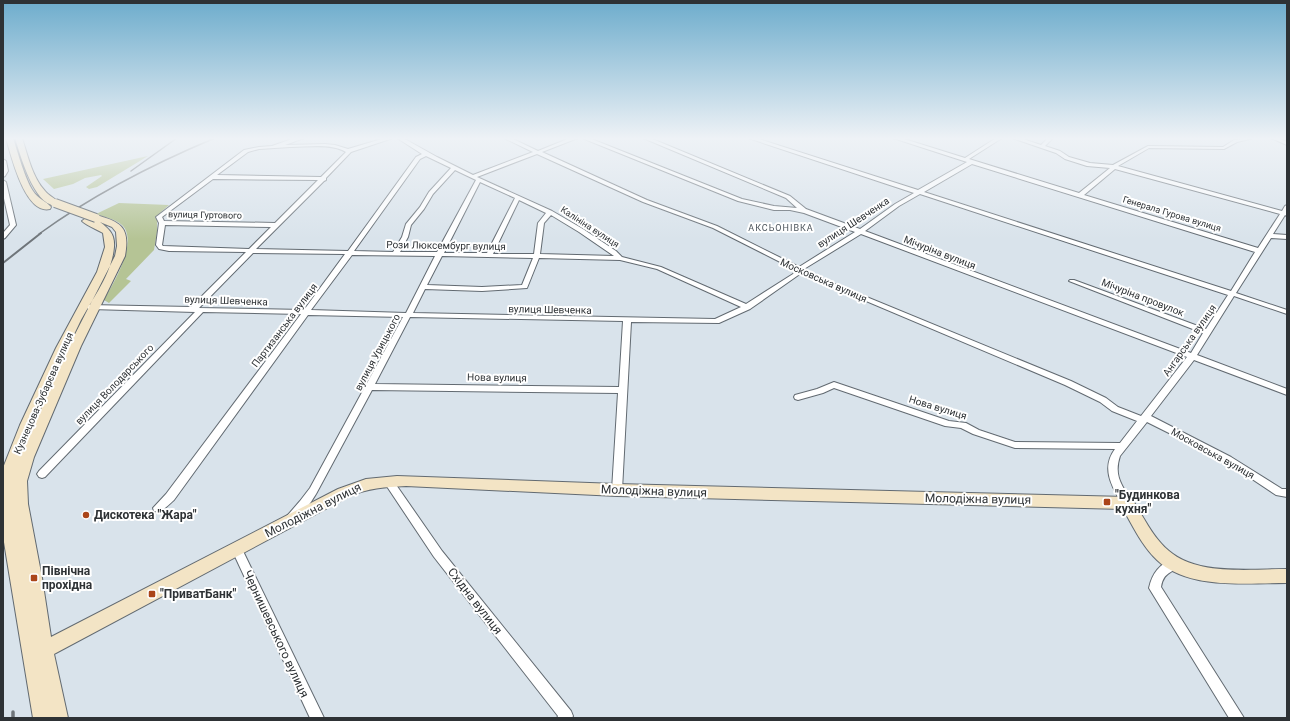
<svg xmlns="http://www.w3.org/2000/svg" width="1290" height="721" font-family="Roboto,sans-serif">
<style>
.green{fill:#b5c495}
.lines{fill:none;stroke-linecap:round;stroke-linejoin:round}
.street-casing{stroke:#626a71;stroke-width:2}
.secondary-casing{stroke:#626a71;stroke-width:2}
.street{fill:#fff;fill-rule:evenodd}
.secondary{fill:#f3e4c5;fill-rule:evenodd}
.rail-far2{stroke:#6f757a;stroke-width:1.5}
.rail-far1{stroke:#6f757a;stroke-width:2}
.rail{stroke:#6f757a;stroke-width:3.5}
.secondary-bridge-casing{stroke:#626a71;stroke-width:10;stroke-linecap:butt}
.secondary-bridge{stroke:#f3e4c5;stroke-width:8}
.poi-dot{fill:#ab4519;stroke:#fff;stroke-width:1.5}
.labels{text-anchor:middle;stroke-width:4;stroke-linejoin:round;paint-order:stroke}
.far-street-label{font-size:9px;fill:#2e3235;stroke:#fff}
.far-neighbourhood-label{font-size:9px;letter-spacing:1px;fill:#4b535a;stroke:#fff}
.street-label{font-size:10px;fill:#2e3235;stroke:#fff}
.near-street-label{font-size:12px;fill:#2e3235;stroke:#fff}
.near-poi-label{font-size:12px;font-weight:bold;fill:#2e3235;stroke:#fff;text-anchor:start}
</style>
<rect width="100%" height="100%" fill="#d9e3eb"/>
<path class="green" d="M148,156L97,187L89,189L86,187L102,176L101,175L85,178L73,184L54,189L43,179Z
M119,203L169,205L161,212L157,218V232L154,250L126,279L131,281L109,303L104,300C113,284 139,241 122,225C116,219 104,217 96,214Z"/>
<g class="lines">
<defs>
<path id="street" d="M295,138H304L285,145L325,144L335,145L348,149L385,138H393L351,152L326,178V180L324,181L256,249L348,251L416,157L422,154L397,138H403L437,157L473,175L533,152L504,138H511L538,151L570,138H578L542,152L647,200L717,226L799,267L855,232L804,213L790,210H774L738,201L582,138H589L742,199L774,206L797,208L786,198L643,138H650L790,196L806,209L860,229L895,204L914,193L748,138H756L918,190L967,162L893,138H901L965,158L996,138H1002L969,159L1079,193L1110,168L1087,166L1065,159L1056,153L1012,138H1020L1041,145L1048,138H1053L1045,146L1060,151L1069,157L1090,163L1113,165L1148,146L1223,147L1234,140L1254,138L1237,142L1224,149L1149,148L1118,166L1282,211L1285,206L1287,205V216L1285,215L1273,234L1287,235V239L1271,238L1236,293L1287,310V314L1234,296L1197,355L1287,389V395L1194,360L1151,416L1231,457L1282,489H1287V497L1276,495L1225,461L1147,422L1120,456C1113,477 1123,486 1132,503L1131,506L1127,507L1123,506C1113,488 1100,469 1115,449L1015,448L973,434L961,428L945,426L834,388L823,393L798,400L795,399L794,397L795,395L817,389L834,382L949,421L966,423L979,430L1015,442L1120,443L1137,421L1112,411L1100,402L1065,385L814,279L801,273L797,276L750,309L719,323L631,322L622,490L620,493L617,494L614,493L612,490L618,393L372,390L316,494C311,502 299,522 288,519L287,516L300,501L310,488L403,317L308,315L174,500C168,505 162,513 154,511L153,508L166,494L301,314L203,312L45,477L42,478L39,477L37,474L39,471L195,312L91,309H88L87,307L88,305L191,307L246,252L169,251L159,249L156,245L159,223L156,217L244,150L259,147L272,146ZM290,147C307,147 331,143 346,152L321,177L217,175L248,152L259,149ZM537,154L643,202L713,228L796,270L793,274L746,304L661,267L622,257L616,251L583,229L552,211L477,177ZM426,156L451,168L429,192L420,207L406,224L402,237L393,252L354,251L420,159ZM972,164L1255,252L1231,291L924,192ZM1115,169L1280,214L1258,248L1084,195ZM455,170L476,180L437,252H400L408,237L411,225L424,209L433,194ZM213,179L318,180L275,223L164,221L162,217ZM480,182L515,198L487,253H444ZM920,194L1228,295L1206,329L1074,280H1070L1069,281L1203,333L1191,353L865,231L899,206ZM519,200L546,213L538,223L534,254H493ZM551,215L579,232L614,256L540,254L544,223ZM165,225L271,227L249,249L163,246L162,245ZM861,234L1187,357L1141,416L1118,407L1106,398L1071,381L818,277L804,269ZM253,253L345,254L304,310L199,308ZM352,255L435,256L406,313L311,310ZM442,256L533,258L522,285L482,287L427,285ZM539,258L620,260L657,269L741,307L715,319L413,313L425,289L482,291L527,288ZM410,317L623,321L619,387L375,384Z
M1271,138H1278L1287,142V145Z
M3,159L6,161L8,171L5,176L3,177Z
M3,180L6,182L16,225L5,238L3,239V233L10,225L3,194Z
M389,478L392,479L442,551L571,711L573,716L572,718H557L558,716L434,557L384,482L386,479Z
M237,546L241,547L324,718H310L232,550L233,547Z
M1173,559L1177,561L1178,564C1173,575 1164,570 1161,587L1244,718H1229L1149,588C1152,574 1159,564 1173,559Z"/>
<path id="secondary" d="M6,138H13C18,153 25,179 33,191C38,199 46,201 51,207L50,209C25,215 11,155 6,138Z
M15,138H22C28,156 32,177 45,191C49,196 55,198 59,203L58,205C35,210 20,154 15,138Z
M96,215C122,222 130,228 125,256L81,346L34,457L27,481L28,504L42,578L51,637L338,489L366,479L397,476L617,484L1127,497L1132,499C1143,516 1153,538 1169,551C1198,576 1251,569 1287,569V583C1247,583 1188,590 1157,560C1142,546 1133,526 1123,509L617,496L406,486C386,487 367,488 348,497L54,654L68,718H33L3,536V468L20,425L56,348L97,272L105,247L103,233C96,229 86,225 82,221L86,218L97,221L92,218ZM100,222L112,227L116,232L117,246L115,256L69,346L27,441C43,402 60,362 79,324C91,300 112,275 114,247C115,234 109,229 100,222Z"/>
</defs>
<use href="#street" class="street-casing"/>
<use href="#secondary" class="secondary-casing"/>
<use href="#street" class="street"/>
<use href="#secondary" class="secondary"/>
<path class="rail-far2" d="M131,171L177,138
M39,234C94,194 153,164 215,138"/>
<path class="rail-far1" d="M3,263L41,233"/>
<path class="rail" d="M13,712V718"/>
<defs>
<path id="secondary-bridge" d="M55,203L96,218"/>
</defs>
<use href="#secondary-bridge" class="secondary-bridge-casing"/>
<use href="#secondary-bridge" class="secondary-bridge"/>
</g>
<linearGradient id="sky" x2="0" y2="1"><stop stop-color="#6daccc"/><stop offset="0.58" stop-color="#eef2f6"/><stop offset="1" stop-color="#eef2f6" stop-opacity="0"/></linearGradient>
<rect width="1290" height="239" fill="url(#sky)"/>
<g class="poi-dot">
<rect x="1103" y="498" width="8" height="8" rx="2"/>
<circle cx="86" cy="515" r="4"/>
<rect x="30" y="574" width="8" height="8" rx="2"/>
<rect x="148" y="590" width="8" height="8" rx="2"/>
</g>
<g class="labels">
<g class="far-street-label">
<text transform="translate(1172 214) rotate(17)" y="3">Генерала Гурова вулиця</text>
<text transform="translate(205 215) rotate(1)" y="3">вулиця Гуртового</text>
<text transform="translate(590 227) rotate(33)" y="3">Калініна вулиця</text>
</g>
<g class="far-neighbourhood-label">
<text x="781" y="231">АКСЬОНІВКА</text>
</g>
<g class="street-label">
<text transform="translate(853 222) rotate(-33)" y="4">вулиця Шевченка</text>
<text transform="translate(446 245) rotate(1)" y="4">Рози Люксембург вулиця</text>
<text transform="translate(940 252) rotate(21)" y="4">Мічуріна вулиця</text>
<text transform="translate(824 280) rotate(24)" y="4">Московська вулиця</text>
<text transform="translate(1143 297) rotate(21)" y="4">Мічуріна провулок</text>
<text transform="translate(226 300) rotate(2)" y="4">вулиця Шевченка</text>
<text transform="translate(550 309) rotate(1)" y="4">вулиця Шевченка</text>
<text transform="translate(284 325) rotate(-53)" y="4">Партизанська вулиця</text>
<text transform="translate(1189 340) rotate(-55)" y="4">Ангарська вулиця</text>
<text transform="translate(377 352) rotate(-62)" y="4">вулиця Урицького</text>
<text transform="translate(497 377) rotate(1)" y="4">Нова вулиця</text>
<text transform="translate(114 384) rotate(-46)" y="4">вулиця Володарського</text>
<text transform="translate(43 393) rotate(-66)" y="4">Кузнецова-Зубарєва вулиця</text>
<text transform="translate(938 407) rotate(17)" y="4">Нова вулиця</text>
<text transform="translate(1213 453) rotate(29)" y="4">Московська вулиця</text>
</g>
<g class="near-street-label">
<text transform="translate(654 491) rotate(2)" y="4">Молодіжна вулиця</text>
<text transform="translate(978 499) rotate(1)" y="4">Молодіжна вулиця</text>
<text transform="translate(313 510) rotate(-27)" y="4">Молодіжна вулиця</text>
<text transform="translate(475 601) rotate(52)" y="4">Східна вулиця</text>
<text transform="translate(276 634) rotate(65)" y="4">Чернишевського вулиця</text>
</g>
<g class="near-poi-label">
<text x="1115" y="499">"Будинкова<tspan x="1115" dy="14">кухня"</tspan></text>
<text x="94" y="519">Дискотека "Жара"</text>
<text x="42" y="575">Північна<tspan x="42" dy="14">прохідна</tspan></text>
<text x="160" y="598">"ПриватБанк"</text>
</g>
</g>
<rect width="1290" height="721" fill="none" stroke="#2e3235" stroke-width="8"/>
</svg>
